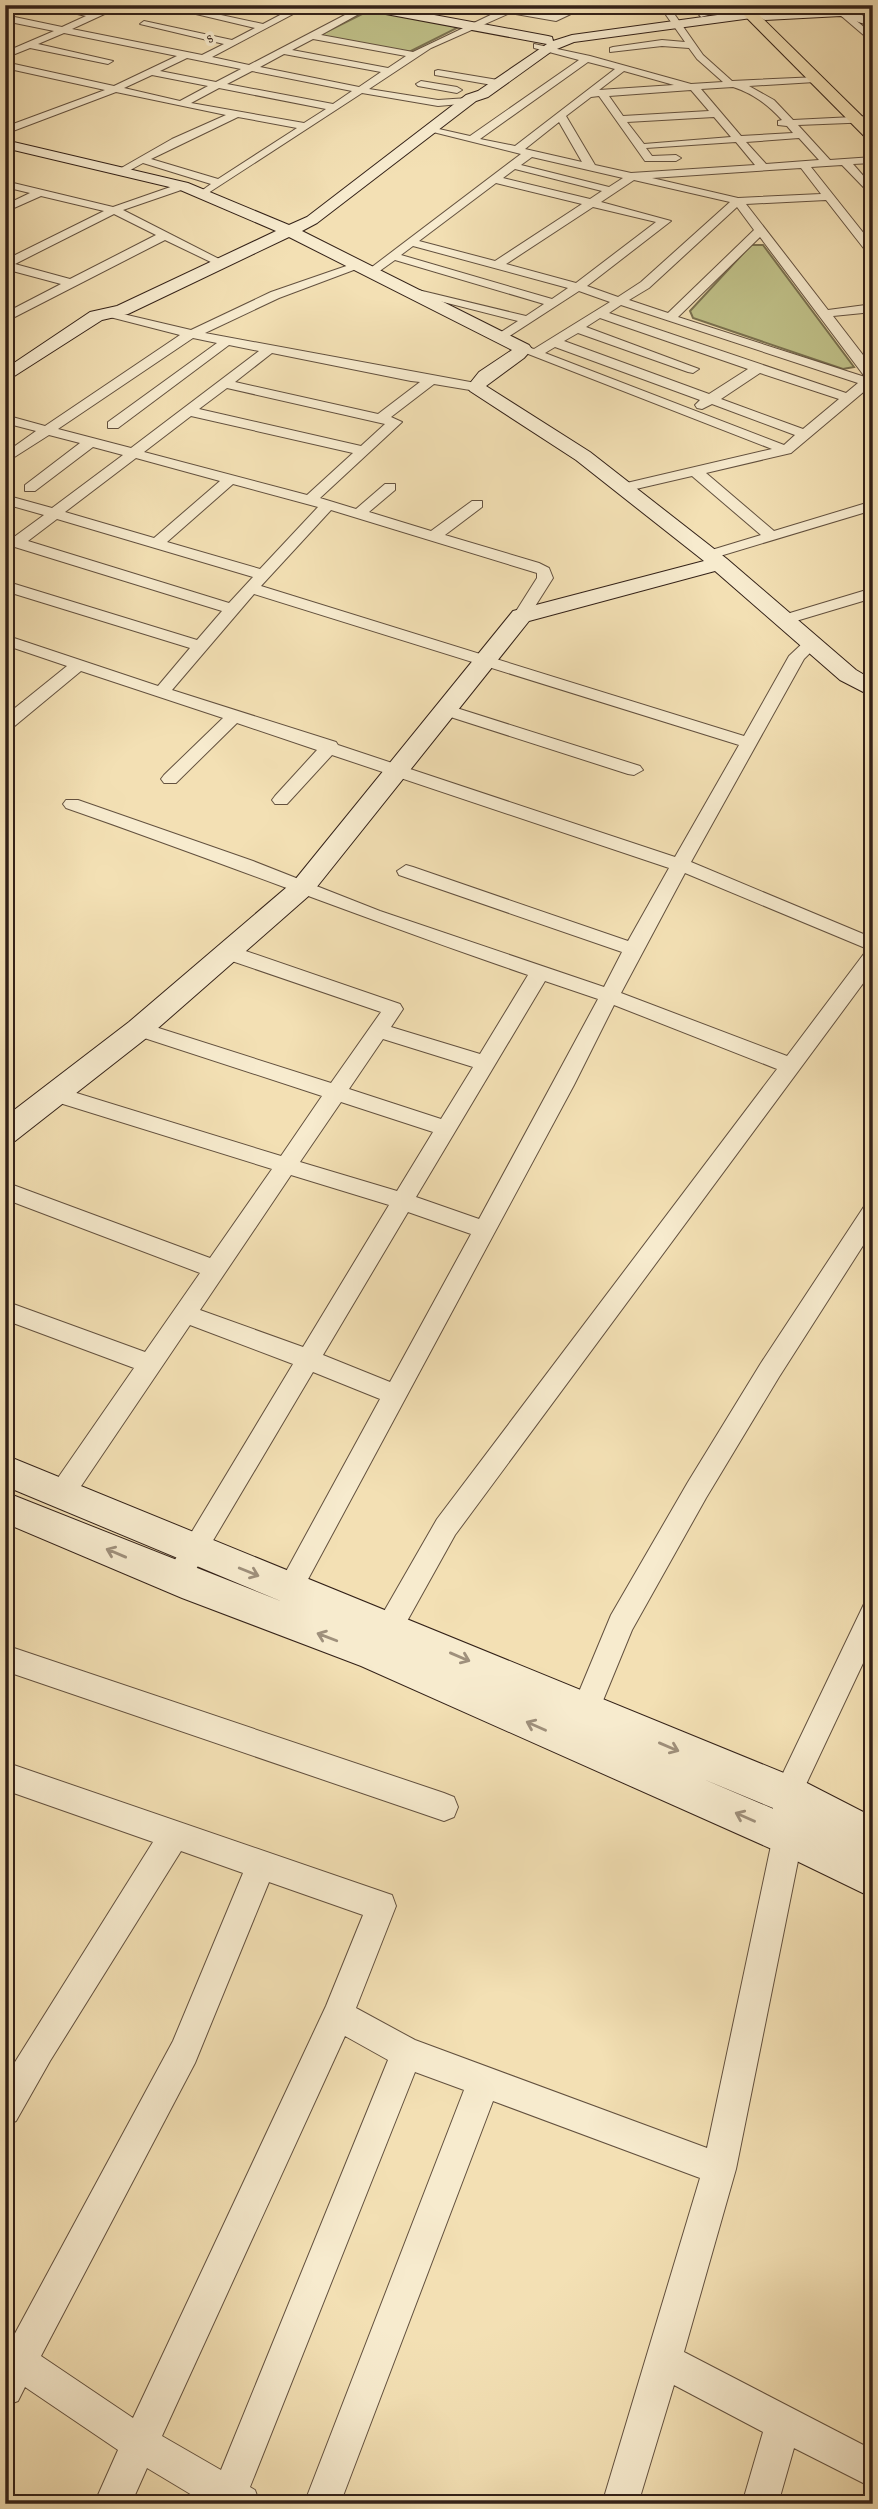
<svg xmlns="http://www.w3.org/2000/svg" width="878" height="2509" font-family="'IM FELL English',serif">
<style>
.green{fill:#c0c189;stroke:#7a7150;stroke-width:2}
.lines{fill:none;stroke-linecap:round;stroke-linejoin:round}
.street-casing{stroke:#63513f;stroke-width:2}
.secondary-casing{stroke:#332118;stroke-width:2}
.primary-casing{stroke:#332118;stroke-width:2}
.street{fill:#f7ebce;fill-rule:evenodd}
.secondary{fill:#f7ebce;fill-rule:evenodd}
.primary{fill:#f3e0b4;fill-rule:evenodd}
.oneway{stroke:#9f907c}
.labels{text-anchor:middle;stroke-width:7;stroke-linejoin:round;paint-order:stroke}
.far-street-label{font-size:16px;fill:#332118;stroke:#f7ebce}
</style>
<rect width="100%" height="100%" fill="#f3e0b4"/>
<filter id="stains"><feTurbulence type="fractalNoise" baseFrequency=".00286" numOctaves="4"/><feColorMatrix values="0 0 0 0 .2 0 0 0 0 .09 0 0 0 0 .02 0 0 0 .5 -.17"/></filter>
<radialGradient id="worn" r=".72"><stop offset=".6" stop-color="#630" stop-opacity="0"/><stop offset="1" stop-color="#630" stop-opacity=".3"/></radialGradient>
<path class="green" d="M370,10L459,27L409,52L318,36Z
M751,245H763L854,367L843,369L693,318L690,311Z"/>
<g class="lines">
<defs>
<path id="street" d="M39,5C57,5 73,10 91,12C101,13 112,5 124,5L72,29L202,55L224,44L140,24L144,21L232,40L255,28L175,9L179,6L263,24L282,14L246,5L290,10L299,5H310L212,57L249,65L364,5H375L321,35L413,52L501,10V7L524,5L519,9L555,15L578,5H590L556,21L510,13L431,48L369,89L438,100L468,98L473,101L471,103L438,106L362,93L202,197L197,194L211,184L143,163L125,173L116,171L172,139L226,115L116,92L5,134V127L105,90L5,68V62L114,86L177,56L64,33L38,44L113,61L108,64L30,48L5,58V52L54,31L5,21V15L62,27L86,16ZM313,39L406,56L388,68L292,50ZM284,54L381,72L359,87L260,67ZM187,58L241,69L216,82L160,71ZM252,71L352,91L333,104L227,84ZM152,75L208,86L180,101L124,88ZM219,88L326,109L304,123L191,103ZM238,117L297,128L218,179L151,159Z
M659,5H668L703,55L732,81L818,77V81L815,82L749,86L774,100L793,120L873,116V122L798,125L830,160L873,157V163L853,164L873,187V197L842,165L811,167L873,245V256L869,255L826,200L746,204L828,310L873,304V312L833,316L873,368V384L791,453L706,473L774,531L873,501V510L710,559L705,558L703,555L705,552L761,535L692,476L623,492L616,488L618,485L772,449L518,350L524,346L534,349L610,302L579,291L502,341L496,337L498,334L518,321L408,293L414,289L526,316L544,304L395,260L374,275L364,273L521,154L425,130L430,127L470,136L579,60L534,48V44L590,56L691,84L723,82L697,59L689,48L662,46L610,52V48L613,47L662,40L685,42ZM588,62L615,69L515,146L480,139ZM624,71L674,85L599,90ZM733,87C754,94 767,104 782,120L778,121V125L787,126L793,133L741,136L701,89ZM691,90L709,111L623,116L609,96ZM599,96L645,161H676L681,158L676,155L652,156L646,148L736,142L755,165L631,173L595,165L566,116L591,97ZM714,117L731,137L644,144L627,122ZM559,122L582,162L525,149ZM799,138L819,160L766,164L746,142ZM532,157L623,178L609,187L521,165ZM801,168L821,194L738,198L652,178ZM515,169L602,191L590,199L503,178ZM634,180L730,202L641,282L618,297L587,286L671,221L601,202ZM496,183L582,204L495,261L419,241ZM593,207L656,222L576,283L506,264ZM737,207L754,230L668,313L629,300L649,288ZM760,237L865,377L678,317ZM413,246L568,288L552,299L401,255ZM621,305L858,383L846,393L609,313ZM600,318L748,369L709,394L564,341L578,333L688,372L693,373L699,369L586,327ZM555,347L700,400L695,405L697,408L702,409L712,404L795,435L784,445L545,353ZM760,373L839,399L803,429L721,399Z
M691,5H700L708,15L701,17Z
M817,5C843,5 854,19 873,35V43L839,14Z
M438,70L498,80L503,83L498,86L435,75V71Z
M421,81L457,87L462,90L457,93L418,86L416,84Z
M5,181L113,207L179,184H187V188L123,210L227,263L217,265L165,240L5,322V313L61,284L5,269V260L104,211L41,196L5,212V205L30,193L5,187ZM114,214L156,235L70,279L15,264Z
M355,263L361,266L359,268L279,298L205,333L481,384V390L476,391L434,384L391,417L402,422L320,498L356,509L385,484H395V490L369,512L431,531L472,501H482V507L445,535L539,563L549,568L553,578L527,619H515L513,616L537,578V573L331,510L261,586L744,736L789,656L806,640H818L820,643L804,659L691,862L873,938V970L455,1535L391,1650L381,1654L371,1650L367,1641L437,1519L777,1069L614,1005L574,1085L299,1596L290,1600L281,1596L277,1588L380,1399L313,1372L186,1586L177,1590L168,1586L164,1578L293,1364L190,1325L71,1501L62,1504L53,1501L49,1493L53,1485L134,1368L5,1320V1301L145,1352L200,1273L5,1199V1182L210,1258L272,1169L50,1100L47,1095L50,1090L57,1087L281,1156L322,1096L132,1034L129,1029L132,1024H146L331,1083L381,1012L220,957L217,952L220,947H234L400,1004L403,1009L391,1027L480,1054L528,975C373,922 221,862 66,808L63,804L66,800H78L253,861L380,911L604,987L622,952L399,875L397,871L406,865L413,867L628,941L669,868L332,755L287,804H275L272,800L275,796L317,750L237,723L176,783H164L161,779L164,775L223,718L81,671L11,729L5,730V716L67,666L5,645V635L158,686L190,648L5,591V581L197,640L222,611L5,544V536L14,537L44,515L5,504V495L52,508L123,455L93,447L35,491H25V485L80,443L49,435L5,463V453L36,431L5,423V415L45,426L180,335L106,316V310L191,330L271,292ZM193,338L217,343L108,422V428H118L229,345L259,351L131,448L58,429ZM272,353L411,381L420,382L378,414L235,382ZM227,388L385,424L361,446L199,409ZM191,416L353,453L307,495L144,452ZM136,458L220,481L154,538L65,512ZM233,484L318,507L260,569L167,542ZM57,519L253,577L229,603L28,541ZM254,594L739,745L675,857L338,745L336,742L172,690ZM685,873L870,950L866,951L787,1056L621,993ZM545,981L598,999L479,1219L416,1197ZM383,1039L473,1067L441,1119L349,1089ZM341,1102L433,1132L397,1191L300,1162ZM291,1175L389,1205L303,1347L200,1310ZM408,1212L471,1234L390,1382L323,1355Z
M873,588V598L786,624L778,619L780,616Z
M444,704L640,766L643,770L634,775L628,774L438,713L436,709L438,705Z
M873,1203V1230L779,1377L706,1498L632,1630L595,1720L585,1724L575,1720L571,1711L611,1615L688,1482L761,1363L865,1205Z
M873,1601V1642L801,1795L803,1836L736,2169L684,2352L873,2450V2488L794,2448L778,2504H742L763,2432L674,2385L638,2504H602L700,2178L493,2101L340,2504H304L464,2090L415,2072L250,2487L255,2490L260,2504H207L147,2468L131,2504H94L118,2450L25,2387L18,2401L5,2406V2336L12,2339L173,2041L243,1873L181,1851L50,2061L16,2121L5,2126V2078L153,1842L5,1790V1762L392,1895L396,1906L356,2008L415,2040L707,2148L773,1836V1794L864,1604ZM269,1882L363,1915L326,2006L133,2418L41,2356L195,2063ZM345,2036L388,2060L221,2470L162,2436Z
M5,1645L444,1793L454,1797L458,1807L454,1817L444,1821L5,1671Z"/>
<path id="secondary" d="M353,5H380L548,36L552,37L553,41L572,35L761,9L767,12L842,8L873,19V27L841,16L765,20L759,17L574,42L552,51L488,97L476,101L317,223L302,231L529,345L532,349L524,358L486,386L590,452L727,559L856,670L873,680V697L840,680L715,571L529,621L312,893L149,1036L15,1141L5,1144V1117L129,1022L294,881L513,611L704,561L576,460L470,391L467,387L479,372L512,350L289,237L128,314L102,320L5,382V369L90,312L117,306L276,231L178,189L5,148V140L188,183L289,225L307,217L466,95L478,91L547,44L359,9Z
M5,1455L801,1780L873,1817V1898L774,1850L361,1666L182,1598L5,1523V1492L283,1602L5,1486ZM703,1779L773,1808L783,1813Z"/>
<path id="primary" d="M734,5H749L873,127V141L867,139Z"/>
</defs>
<use href="#street" class="street-casing"/>
<use href="#secondary" class="secondary-casing"/>
<use href="#primary" class="primary-casing"/>
<use href="#street" class="street"/>
<use href="#secondary" class="secondary"/>
<use href="#primary" class="primary"/>
</g>
<defs><path id="oneway-shaft" d="M-6 0H5M1.5-3L5.5 0L1.5 3" fill="none" stroke-width="1.6" stroke-linecap="round" stroke-linejoin="round" transform="scale(1.75)"/></defs>
<g class="oneway">
<use href="#oneway-shaft" transform="translate(116 1553) rotate(-157)"/>
<use href="#oneway-shaft" transform="translate(249 1572) rotate(22)"/>
<use href="#oneway-shaft" transform="translate(327 1637) rotate(-159)"/>
<use href="#oneway-shaft" transform="translate(460 1657) rotate(23)"/>
<use href="#oneway-shaft" transform="translate(536 1726) rotate(-156)"/>
<use href="#oneway-shaft" transform="translate(669 1747) rotate(23)"/>
<use href="#oneway-shaft" transform="translate(745 1817) rotate(-156)"/>
</g>
<g class="labels">
<g class="far-street-label">
<text transform="translate(209 37) rotate(-27)" y="6">s</text>
</g>
</g>
<rect width="878" height="2509" fill="none" stroke="#f3e0b4" stroke-width="28"/>
<rect x="7" y="7" width="864" height="2495" fill="none" stroke="#332118" stroke-width="3.5"/>
<rect x="14" y="14" width="850" height="2481" fill="none" stroke="#332118" stroke-width="2"/>
<rect width="100%" height="100%" filter="url(#stains)"/>
<rect width="100%" height="100%" fill="url(#worn)"/>
</svg>
